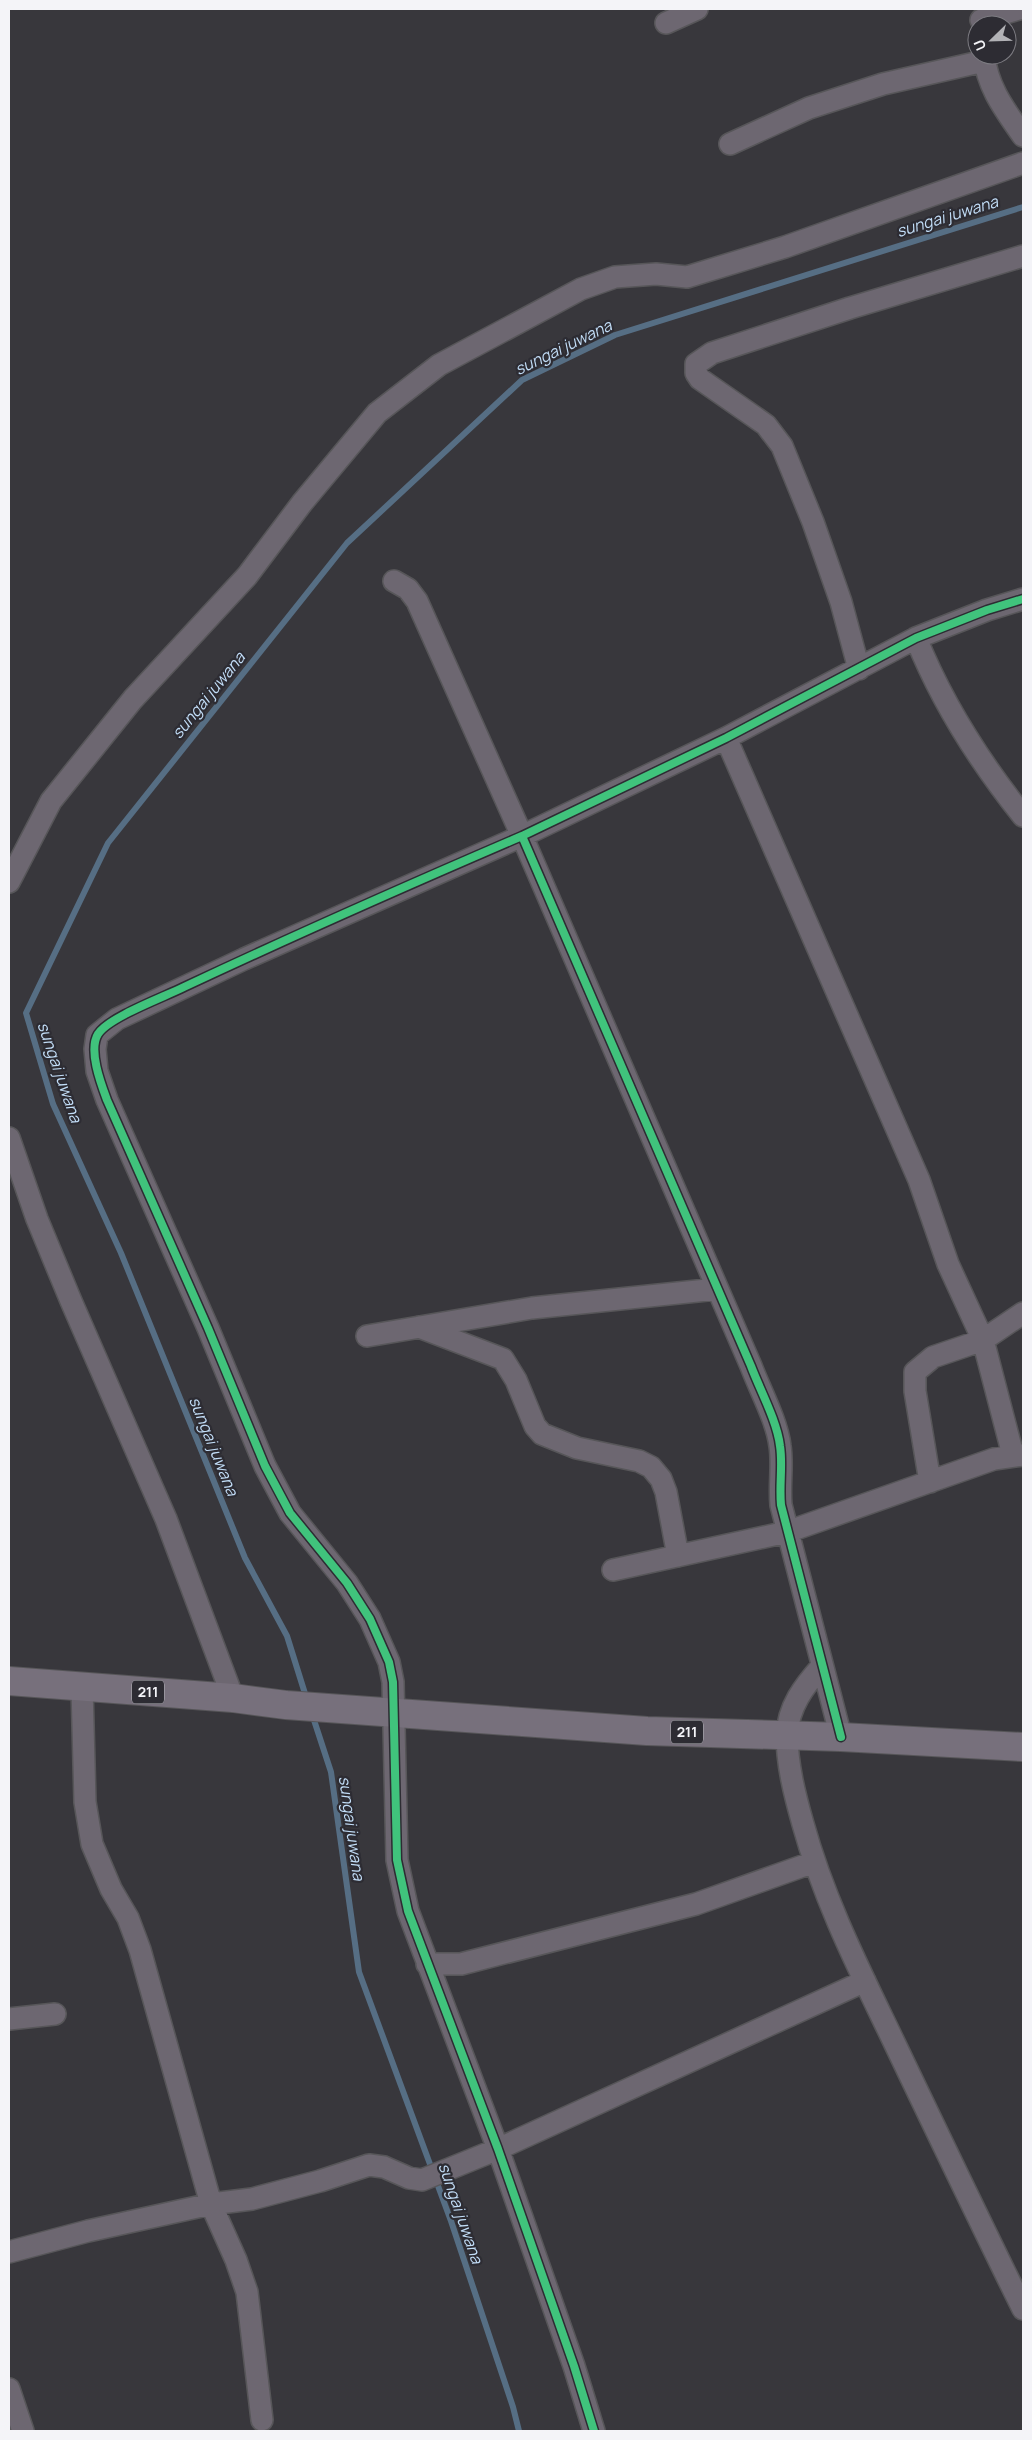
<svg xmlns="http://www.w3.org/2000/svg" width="1032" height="2440" font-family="Manrope,sans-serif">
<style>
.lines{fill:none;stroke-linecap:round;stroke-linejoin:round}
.stream{stroke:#566e84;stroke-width:6}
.minor-casing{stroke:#575659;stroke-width:24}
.major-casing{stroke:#575659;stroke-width:30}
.minor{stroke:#6d6771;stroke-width:21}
.major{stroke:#77707c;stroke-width:28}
.cycleway-casing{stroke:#2d2c33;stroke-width:11}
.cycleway{stroke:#40c37c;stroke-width:8}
.labels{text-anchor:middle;stroke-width:4.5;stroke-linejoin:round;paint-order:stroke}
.shield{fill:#2d2c33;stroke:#b8b8bd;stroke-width:1}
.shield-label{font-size:14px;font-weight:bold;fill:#f4f4f8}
.water-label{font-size:16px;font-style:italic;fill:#c2ddf7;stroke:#2d2c33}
</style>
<rect width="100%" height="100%" fill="#38373c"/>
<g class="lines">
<path class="stream" d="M307,1700L287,1636L245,1558L121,1253L53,1104L26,1013L108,843L347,543L522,380L615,335L1023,207
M312,1714L331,1772L359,1972L451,2221L513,2407L519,2431"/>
<defs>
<path id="minor" d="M981,20L1019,9
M666,23L697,9
M984,55C987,87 1005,110 1023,136
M730,144L809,108L883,84L984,61
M394,581L408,589L417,601L522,836L244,959L117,1019L97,1035L95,1049L97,1071L107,1100L208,1328L265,1466L290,1513L347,1583L370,1619L389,1662L393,1682L397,1860L408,1911L498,2149L574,2366L594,2431
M916,638C942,703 979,761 1023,816
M859,669L841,602L813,522L782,446L766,425L700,379L696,373V364L712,353L850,308L1023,256
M726,738L919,1180L948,1264L983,1340L1013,1455
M9,882L51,801L133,699L247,576L302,503L377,413L439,365L581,289L615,277L656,274L687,277L785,247L1023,163
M9,1138L37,1219L71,1301L166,1519L233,1698
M419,1327L503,1359L516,1380L535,1426L542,1434L577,1448L639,1461L651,1467L661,1479L666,1492L678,1556
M367,1336L532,1308L717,1289
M930,1482L915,1391V1372L933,1357L983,1340L1023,1313
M613,1570L787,1532L994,1459L1023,1455
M822,1666C804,1686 788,1707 787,1735C787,1765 795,1796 803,1824C824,1900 859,1969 893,2040C936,2130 979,2220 1023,2309
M82,1687L85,1802L92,1844L111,1889L128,1918L140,1950L211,2204L236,2260L247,2292L262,2420
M841,1737L781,1505C779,1485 783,1465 780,1446C777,1421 760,1390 751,1366L522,836L726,738L916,638L987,610L1023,599
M427,1964H461L696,1904L814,1862
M9,2019L55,2014
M9,2252L88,2231L211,2204L252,2199L320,2181L369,2165L384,2167L409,2178L422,2180L498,2149L865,1981
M9,2389L23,2431"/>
<path id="major" d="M9,1681L233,1698L286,1705L647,1731L841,1737L1023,1747"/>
</defs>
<use href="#minor" class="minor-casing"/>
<use href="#major" class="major-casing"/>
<use href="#minor" class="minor"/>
<use href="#major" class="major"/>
<defs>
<path id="cycleway" d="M522,836C408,885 295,935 184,987C164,997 109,1017 98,1034C88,1050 101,1084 107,1100L208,1328L265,1466L290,1513L347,1583L370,1619L389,1662L393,1682L397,1860L408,1911L498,2149L574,2366L594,2431
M841,1737L781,1505C779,1485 783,1465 780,1446C777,1421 760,1390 751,1366L522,836L726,738L916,638L987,610L1023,599"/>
</defs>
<use href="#cycleway" class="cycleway-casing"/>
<use href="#cycleway" class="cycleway"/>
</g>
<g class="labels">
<g class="shield">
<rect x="132" y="1680.5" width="32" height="23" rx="4"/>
<rect x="671" y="1720.5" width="32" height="23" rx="4"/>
</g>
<g class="shield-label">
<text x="148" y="1697">211</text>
<text x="687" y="1737">211</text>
</g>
<g class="water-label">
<text transform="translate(947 216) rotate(-17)" y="6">sungai juwana</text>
<text transform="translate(563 347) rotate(-26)" y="6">sungai juwana</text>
<text transform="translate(208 695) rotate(-51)" y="6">sungai juwana</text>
<text transform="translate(60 1072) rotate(71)" y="6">sungai juwana</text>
<text transform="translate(214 1446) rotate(68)" y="6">sungai juwana</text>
<text transform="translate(352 1828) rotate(82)" y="6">sungai juwana</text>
<text transform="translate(461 2213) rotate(71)" y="6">sungai juwana</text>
</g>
</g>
<rect width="1032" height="2440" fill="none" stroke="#f4f4f8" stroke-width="20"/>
<g transform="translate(992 40) rotate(247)"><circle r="24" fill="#2d2c33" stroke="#7d7c82"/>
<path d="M0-4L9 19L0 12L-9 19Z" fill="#b2b2b6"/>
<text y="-8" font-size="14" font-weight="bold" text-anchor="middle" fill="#f4f4f8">U</text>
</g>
</svg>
